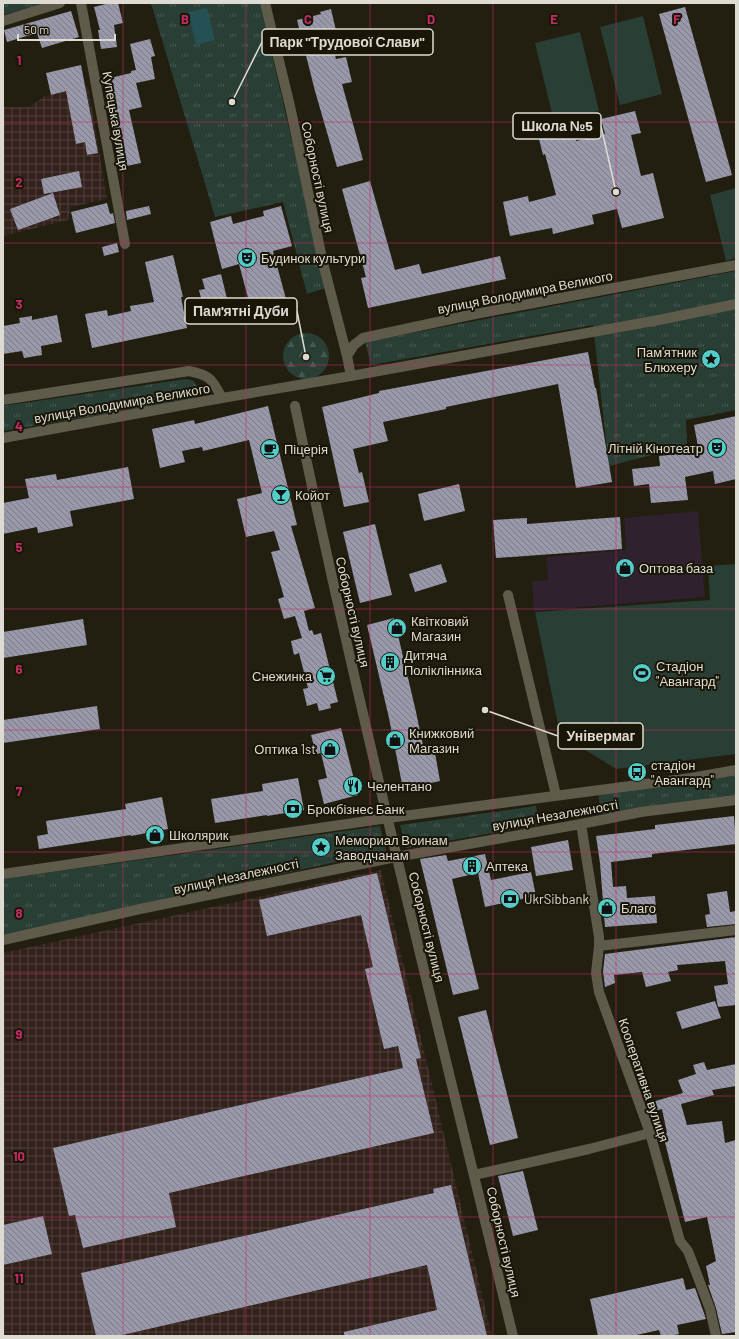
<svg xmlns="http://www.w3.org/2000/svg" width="739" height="1339" font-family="Barlow,sans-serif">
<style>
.commercial{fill:#2f212d}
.industrial{fill:url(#industrial-grid)}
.forest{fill:url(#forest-firs)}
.park{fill:url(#park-tufts)}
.garden{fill:#293e34}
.water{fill:#265154}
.building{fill:url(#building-back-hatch)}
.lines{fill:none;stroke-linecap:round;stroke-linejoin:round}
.minor{stroke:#5e5b4a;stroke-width:10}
.grid{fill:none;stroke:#c52c67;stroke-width:1;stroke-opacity:0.55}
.labels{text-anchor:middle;stroke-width:4;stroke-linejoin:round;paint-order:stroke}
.street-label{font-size:13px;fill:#dedcd2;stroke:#191608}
.poi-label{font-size:13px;fill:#dedcd2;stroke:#191608;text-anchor:start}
.grid-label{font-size:13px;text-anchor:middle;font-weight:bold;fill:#c52c67;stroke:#191608;stroke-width:4;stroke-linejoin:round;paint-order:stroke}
.leader{fill:none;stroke:#dedcd2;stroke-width:1.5}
.callout-dot{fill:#dedcd2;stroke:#191608;stroke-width:1.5}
.callout{fill:#191608;stroke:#dedcd2;stroke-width:1.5}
.callout-label{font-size:14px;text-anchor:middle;font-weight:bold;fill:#dedcd2}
</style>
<defs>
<pattern id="industrial-grid" width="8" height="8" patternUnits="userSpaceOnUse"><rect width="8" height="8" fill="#33211b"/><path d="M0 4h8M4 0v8" fill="none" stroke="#50413b"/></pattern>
<pattern id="forest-firs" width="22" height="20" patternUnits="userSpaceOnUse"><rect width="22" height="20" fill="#293e34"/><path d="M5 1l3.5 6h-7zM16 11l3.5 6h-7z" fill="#485950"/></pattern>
<pattern id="park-tufts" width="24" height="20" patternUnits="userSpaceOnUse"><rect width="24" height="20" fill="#293e34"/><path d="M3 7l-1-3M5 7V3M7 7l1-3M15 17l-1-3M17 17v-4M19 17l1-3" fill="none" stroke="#485950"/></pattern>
<pattern id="building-back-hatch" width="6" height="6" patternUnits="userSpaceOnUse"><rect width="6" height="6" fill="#9898aa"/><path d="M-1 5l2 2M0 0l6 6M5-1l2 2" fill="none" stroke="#7e7e8a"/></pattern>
</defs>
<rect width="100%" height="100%" fill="#221f10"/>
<path class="commercial" d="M698,511L705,597L534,611L532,581L548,580L546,557L626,550L624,518Z"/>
<path class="industrial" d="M88,86L107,199L71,207L68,220L3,236V107H29L45,96Z
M381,870L492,1336H3V953Z"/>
<path class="forest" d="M283 356a23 23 0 1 1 46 0a23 23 0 1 1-46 0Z"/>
<path class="park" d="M3,3H44L3,15Z
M151,3H260L326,288L307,294L283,202L215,217Z
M736,271V410L686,420L687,446L609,466L593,325L371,365L365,342Z
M186,379L194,381L198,388L197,396L190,400L3,431V406Z
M736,774V796L601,814L598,793Z
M536,806L539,825L406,848L400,825Z
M380,826L386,851L3,935V879Z"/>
<path class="garden" d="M643,16L662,94L620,105L600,27Z
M580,32L599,111L554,122L535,43Z
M736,188V258L726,261L710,195Z
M736,564V754L616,769L560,734L535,612L710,600L708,566Z"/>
<path class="water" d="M207,8L215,40L196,45L188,12Z"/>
<path class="building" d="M110,3H118L123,23L114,25L117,47L101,49L98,30H100L94,7Z
M685,7L732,175L706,182L659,14Z
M331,9L337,35L330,37L336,59L346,57L352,82L342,84L363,160L337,167L315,91L297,20L321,14L320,12Z
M71,11L79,37L42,48L37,33L7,42L4,30Z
M150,39L155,56L151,57L155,79L136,83L142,107L129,110L141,163L122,167L112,119L115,118L106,79L131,73V71L136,70L130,44Z
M81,65L98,153L87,155L85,142L76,144L66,91L51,95L46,73Z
M635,111L641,133L631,135L641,176L653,173L664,218L622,228L617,209L592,215L594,224L553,234L552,228L510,236L503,202L528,196L529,202L556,195L545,154L543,155L538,135L573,126L576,141L605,134L601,119Z
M79,171L82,187L44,194L41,179Z
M370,181L395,270L419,264L422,274L500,256L506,279L368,308L361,278L366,277L342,189Z
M53,193L60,215L18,230L10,209Z
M107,203L110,214L113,213L115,223L76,233L71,212Z
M149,206L151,214L127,220L126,211Z
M281,206L292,246L273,251L286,299L251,309L239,264L222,269L210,222L231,216L233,224L264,216L263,211Z
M117,243L119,252L104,256L102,247Z
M173,255L183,297H181L187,328L92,348L85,314L107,310L108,316L131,311L130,306L154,302L145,262Z
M221,274L230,311L206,317L199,290L205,289L202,279Z
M57,315L62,342L41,346L42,355L24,358L22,351L3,354V326L20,323L19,318L32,316V320Z
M588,352L595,388H596L612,482L576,488L558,384L446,407V409L383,422L388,441L353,449L359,473L362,472L369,502L344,507L322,407L379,393V391Z
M268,406L297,525L291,526L315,608L304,611L309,631L312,630L314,635L321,633L338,702L330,704L331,708L319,711L317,703L307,706L303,689L308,688L299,653L294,655L291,641L302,638L295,616L284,619L278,599L284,597L271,552L280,550L274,531L246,537L237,499L262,493L249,440L203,451L202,447L182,451L185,462L160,468L152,429L194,420L195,424Z
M736,416V479L715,484L713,471L685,477L688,500L651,503L649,484L634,486L632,469L660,466L659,456L699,452L694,425Z
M128,467L134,499L70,511L73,526L38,533L37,527L3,534V503L29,498L25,479L56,474L57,480Z
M459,484L465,511L424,521L418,494Z
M620,517L622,549L496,558L493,520L527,518V524Z
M375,524L392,595L360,603L343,532Z
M441,564L447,582L415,592L409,574Z
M394,618L416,712L425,755L435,753L440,781L403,789L389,718L367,625Z
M83,619L87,645L3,658V632Z
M97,706L100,729L3,743V720Z
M341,728L358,795L324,804L318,780L327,778L321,753L316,754L311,735Z
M298,778L304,810L267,816V815L215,823L211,799L263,791L262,784Z
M162,797L168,829L131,836V835L39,849L37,836L48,834L46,821L126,809L125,804Z
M734,816L736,844L652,854V857L611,862L613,887L626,886L627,898L655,896L657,923L605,927L600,863L596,836L655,829V825Z
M568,840L573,870L536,876L531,847Z
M485,854L491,880L531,872L536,896L485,907L478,873L452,879L479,989L453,995L420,859L446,855L448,861Z
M377,873L421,1058L416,1059L434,1133L169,1193L176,1227L83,1248L75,1215L69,1216L53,1148L403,1068L398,1046L384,1049L365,969L373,967L361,915L267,936L259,900Z
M727,891L730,912L736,911V924L707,927L705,915L710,914L707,894Z
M736,937V1005L718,1007L714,986L728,984L725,961L677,965L678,970L668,972L671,981L646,987L642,972L614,975L615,983L605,987L603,971L605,954Z
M715,1001L721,1018L682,1029L676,1012Z
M486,1010L518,1138L490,1145L458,1017Z
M704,1062L707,1070L736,1064V1086L712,1090L714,1095L681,1104L687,1125L722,1121L725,1143L736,1140V1332L722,1334L716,1308L708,1285H710L706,1266L716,1261L707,1217L685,1222L663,1134L667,1133L662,1109L654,1111L652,1102L683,1093L678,1080L696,1074L693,1065Z
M523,1171L538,1230L513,1236L498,1176Z
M451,1185L487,1336H344V1332L437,1310L427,1265L118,1336H96L81,1273L434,1193L433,1189Z
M43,1216L52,1254L3,1265V1225Z
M683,1278L686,1290L695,1288L706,1319L677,1325L679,1334L670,1336H661L659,1330L632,1336H598L590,1299Z"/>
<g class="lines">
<path class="minor" d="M81,3L125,244
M265,3L290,106L323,263L347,356
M3,21L60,3
M351,376L347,356L354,345L363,338L470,315L736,265
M3,400L189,371C210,375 212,379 222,398
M295,406C360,718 438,1026 513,1336
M3,438L222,398L351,376L664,319L736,304
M508,595L556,795
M581,824L599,937V946L596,973L599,992L650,1133L680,1241L688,1251L710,1309L716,1336
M3,874L388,818L691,778L736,770
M3,940L140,909L396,857L581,824L641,812L736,800
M599,946L736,930
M474,1175L589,1149L650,1133"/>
</g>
<path class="grid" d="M123,3V1336M246,3V1336M370,3V1336M493,3V1336M616,3V1336M3,122H736M3,243H736M3,365H736M3,487H736M3,609H736M3,730H736M3,852H736M3,974H736M3,1096H736M3,1217H736"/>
<defs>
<symbol id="theatre-disc" viewBox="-11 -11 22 22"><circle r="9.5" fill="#54cdc8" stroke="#191608"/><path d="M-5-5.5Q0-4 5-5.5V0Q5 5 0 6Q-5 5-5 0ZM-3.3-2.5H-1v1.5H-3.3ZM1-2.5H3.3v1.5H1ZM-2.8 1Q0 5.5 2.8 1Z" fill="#111"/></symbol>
<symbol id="sight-disc" viewBox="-11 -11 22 22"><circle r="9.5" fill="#54cdc8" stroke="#191608"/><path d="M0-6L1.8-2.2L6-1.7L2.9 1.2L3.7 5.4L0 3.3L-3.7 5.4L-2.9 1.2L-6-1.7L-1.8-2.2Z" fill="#111"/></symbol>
<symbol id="cafe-disc" viewBox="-11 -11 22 22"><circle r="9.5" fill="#54cdc8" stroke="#191608"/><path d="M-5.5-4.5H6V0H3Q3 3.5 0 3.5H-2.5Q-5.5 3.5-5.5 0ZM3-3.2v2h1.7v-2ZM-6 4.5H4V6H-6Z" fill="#111"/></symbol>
<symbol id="bar-disc" viewBox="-11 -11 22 22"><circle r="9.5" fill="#54cdc8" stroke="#191608"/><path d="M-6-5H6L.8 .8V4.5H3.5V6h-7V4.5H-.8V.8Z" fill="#111"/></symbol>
<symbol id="shop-disc" viewBox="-11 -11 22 22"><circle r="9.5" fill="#54cdc8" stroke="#191608"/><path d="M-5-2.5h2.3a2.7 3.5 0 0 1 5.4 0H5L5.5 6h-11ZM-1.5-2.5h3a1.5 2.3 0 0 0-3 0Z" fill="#111"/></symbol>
<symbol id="building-disc" viewBox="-11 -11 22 22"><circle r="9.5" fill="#54cdc8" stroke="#191608"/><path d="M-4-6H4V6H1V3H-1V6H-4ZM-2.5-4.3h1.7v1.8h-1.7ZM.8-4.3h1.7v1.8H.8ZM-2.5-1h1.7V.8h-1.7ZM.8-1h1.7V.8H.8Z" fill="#111"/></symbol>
<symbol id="stadium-disc" viewBox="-11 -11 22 22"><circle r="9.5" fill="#54cdc8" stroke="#191608"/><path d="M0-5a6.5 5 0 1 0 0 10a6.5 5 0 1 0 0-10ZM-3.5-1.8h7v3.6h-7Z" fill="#111"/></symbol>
<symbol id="supermarket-disc" viewBox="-11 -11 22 22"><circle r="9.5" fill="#54cdc8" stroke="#191608"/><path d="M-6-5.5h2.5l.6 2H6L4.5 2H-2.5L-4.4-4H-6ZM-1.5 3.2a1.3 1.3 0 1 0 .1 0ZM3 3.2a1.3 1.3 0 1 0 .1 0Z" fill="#111"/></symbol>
<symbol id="bus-disc" viewBox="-11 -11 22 22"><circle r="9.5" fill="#54cdc8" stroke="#191608"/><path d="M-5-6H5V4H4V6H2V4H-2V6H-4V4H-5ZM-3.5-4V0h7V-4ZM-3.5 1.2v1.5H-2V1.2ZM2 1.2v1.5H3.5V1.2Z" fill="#111"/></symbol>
<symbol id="restaurant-disc" viewBox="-11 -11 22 22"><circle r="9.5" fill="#54cdc8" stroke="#191608"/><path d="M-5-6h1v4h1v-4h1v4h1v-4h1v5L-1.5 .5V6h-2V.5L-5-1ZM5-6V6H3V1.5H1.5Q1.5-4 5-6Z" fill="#111"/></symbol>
<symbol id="bank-disc" viewBox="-11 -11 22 22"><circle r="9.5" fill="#54cdc8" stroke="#191608"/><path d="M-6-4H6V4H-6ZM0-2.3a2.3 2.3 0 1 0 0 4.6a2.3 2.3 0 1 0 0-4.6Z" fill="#111"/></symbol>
</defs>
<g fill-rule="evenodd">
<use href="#theatre-disc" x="236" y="247" width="22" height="22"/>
<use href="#sight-disc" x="700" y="348" width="22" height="22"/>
<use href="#theatre-disc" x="706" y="437" width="22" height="22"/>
<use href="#cafe-disc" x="259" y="438" width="22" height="22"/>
<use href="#bar-disc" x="270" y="484" width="22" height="22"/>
<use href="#shop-disc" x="614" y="557" width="22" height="22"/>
<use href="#shop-disc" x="386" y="617" width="22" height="22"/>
<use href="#building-disc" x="379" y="651" width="22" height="22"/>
<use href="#stadium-disc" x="631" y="662" width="22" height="22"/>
<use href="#supermarket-disc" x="315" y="665" width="22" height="22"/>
<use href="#shop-disc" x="384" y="729" width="22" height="22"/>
<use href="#shop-disc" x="319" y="738" width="22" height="22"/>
<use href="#bus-disc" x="626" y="761" width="22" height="22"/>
<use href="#restaurant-disc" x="342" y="775" width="22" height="22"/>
<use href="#bank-disc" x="282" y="798" width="22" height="22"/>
<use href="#shop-disc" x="144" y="824" width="22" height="22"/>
<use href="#sight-disc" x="310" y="836" width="22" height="22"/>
<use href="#building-disc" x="461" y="855" width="22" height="22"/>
<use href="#bank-disc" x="499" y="888" width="22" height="22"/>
<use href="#shop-disc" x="596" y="897" width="22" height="22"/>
</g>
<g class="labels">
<g class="street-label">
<text transform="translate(116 121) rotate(80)" y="5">Купецька вулиця</text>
<text transform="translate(318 177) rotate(78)" y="5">Соборності вулиця</text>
<text transform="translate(525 292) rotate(-11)" y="5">вулиця Володимира Великого</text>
<text transform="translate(122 403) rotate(-10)" y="5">вулиця Володимира Великого</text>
<text transform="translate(353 612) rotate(77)" y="5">Соборності вулиця</text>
<text transform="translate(555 815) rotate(-10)" y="5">вулиця Незалежності</text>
<text transform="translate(236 876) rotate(-12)" y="5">вулиця Незалежності</text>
<text transform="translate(427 927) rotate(76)" y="5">Соборності вулиця</text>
<text transform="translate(644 1080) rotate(71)" y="5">Кооперативна вулиця</text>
<text transform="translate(504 1242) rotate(77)" y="5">Соборності вулиця</text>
</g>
<g class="poi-label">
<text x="261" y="263">Будинок культури</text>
<text x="697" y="357" text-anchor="end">Пам'ятник<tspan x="697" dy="15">Блюхеру</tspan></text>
<text x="703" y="453" text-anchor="end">Літній Кінотеатр</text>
<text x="284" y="454">Піцерія</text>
<text x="295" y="500">Койот</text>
<text x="639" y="573">Оптова база</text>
<text x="411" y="626">Квітковий<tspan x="411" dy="15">Магазин</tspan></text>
<text x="404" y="660">Дитяча<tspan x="404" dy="15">Поліклінника</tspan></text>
<text x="656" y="671">Стадіон<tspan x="656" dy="15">"Авангард"</tspan></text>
<text x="312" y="681" text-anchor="end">Снежинка</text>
<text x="409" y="738">Книжковий<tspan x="409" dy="15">Магазин</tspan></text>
<text x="316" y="754" text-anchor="end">Оптика 1st</text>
<text x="651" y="770">стадіон<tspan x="651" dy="15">"Авангард"</tspan></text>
<text x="367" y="791">Челентано</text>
<text x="307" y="814">Брокбізнес Банк</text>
<text x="169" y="840">Школярик</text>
<text x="335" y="845">Мемориал Воинам<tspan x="335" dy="15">Заводчанам</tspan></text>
<text x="486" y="871">Аптека</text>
<text x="524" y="904">UkrSibbank</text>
<text x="621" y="913">Благо</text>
</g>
</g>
<g class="grid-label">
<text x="185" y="24">B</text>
<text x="308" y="24">C</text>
<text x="431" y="24">D</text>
<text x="554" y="24">E</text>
<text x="677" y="24">F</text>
<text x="19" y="65">1</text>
<text x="19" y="187">2</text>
<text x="19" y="309">3</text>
<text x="19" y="431">4</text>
<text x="19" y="552">5</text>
<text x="19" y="674">6</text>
<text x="19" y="796">7</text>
<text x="19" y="918">8</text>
<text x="19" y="1039">9</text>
<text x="19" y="1161">10</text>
<text x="19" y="1283">11</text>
</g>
<path class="leader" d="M232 102L262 42M616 192L601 126M306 357L297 311M485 710L558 736"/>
<g class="callout-dot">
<circle cx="232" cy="102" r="4"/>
<circle cx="616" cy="192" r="4"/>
<circle cx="306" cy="357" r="4"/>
<circle cx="485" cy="710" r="4"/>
</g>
<g class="callout">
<rect x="262" y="29" width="171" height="26" rx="4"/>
<rect x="513" y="113" width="88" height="26" rx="4"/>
<rect x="185" y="298" width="112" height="26" rx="4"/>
<rect x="558" y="723" width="85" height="26" rx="4"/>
</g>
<g class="callout-label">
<text x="347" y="47">Парк "Трудової Слави"</text>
<text x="557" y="131">Школа №5</text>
<text x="241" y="316">Пам'ятні Дуби</text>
<text x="601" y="741">Універмаг</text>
</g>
<rect width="739" height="1339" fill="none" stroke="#dedcd2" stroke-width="8"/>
<path d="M18 34v6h97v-6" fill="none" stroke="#dedcd2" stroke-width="2"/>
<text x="24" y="34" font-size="12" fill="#dedcd2" stroke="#191608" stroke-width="3" paint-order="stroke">50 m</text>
</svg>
